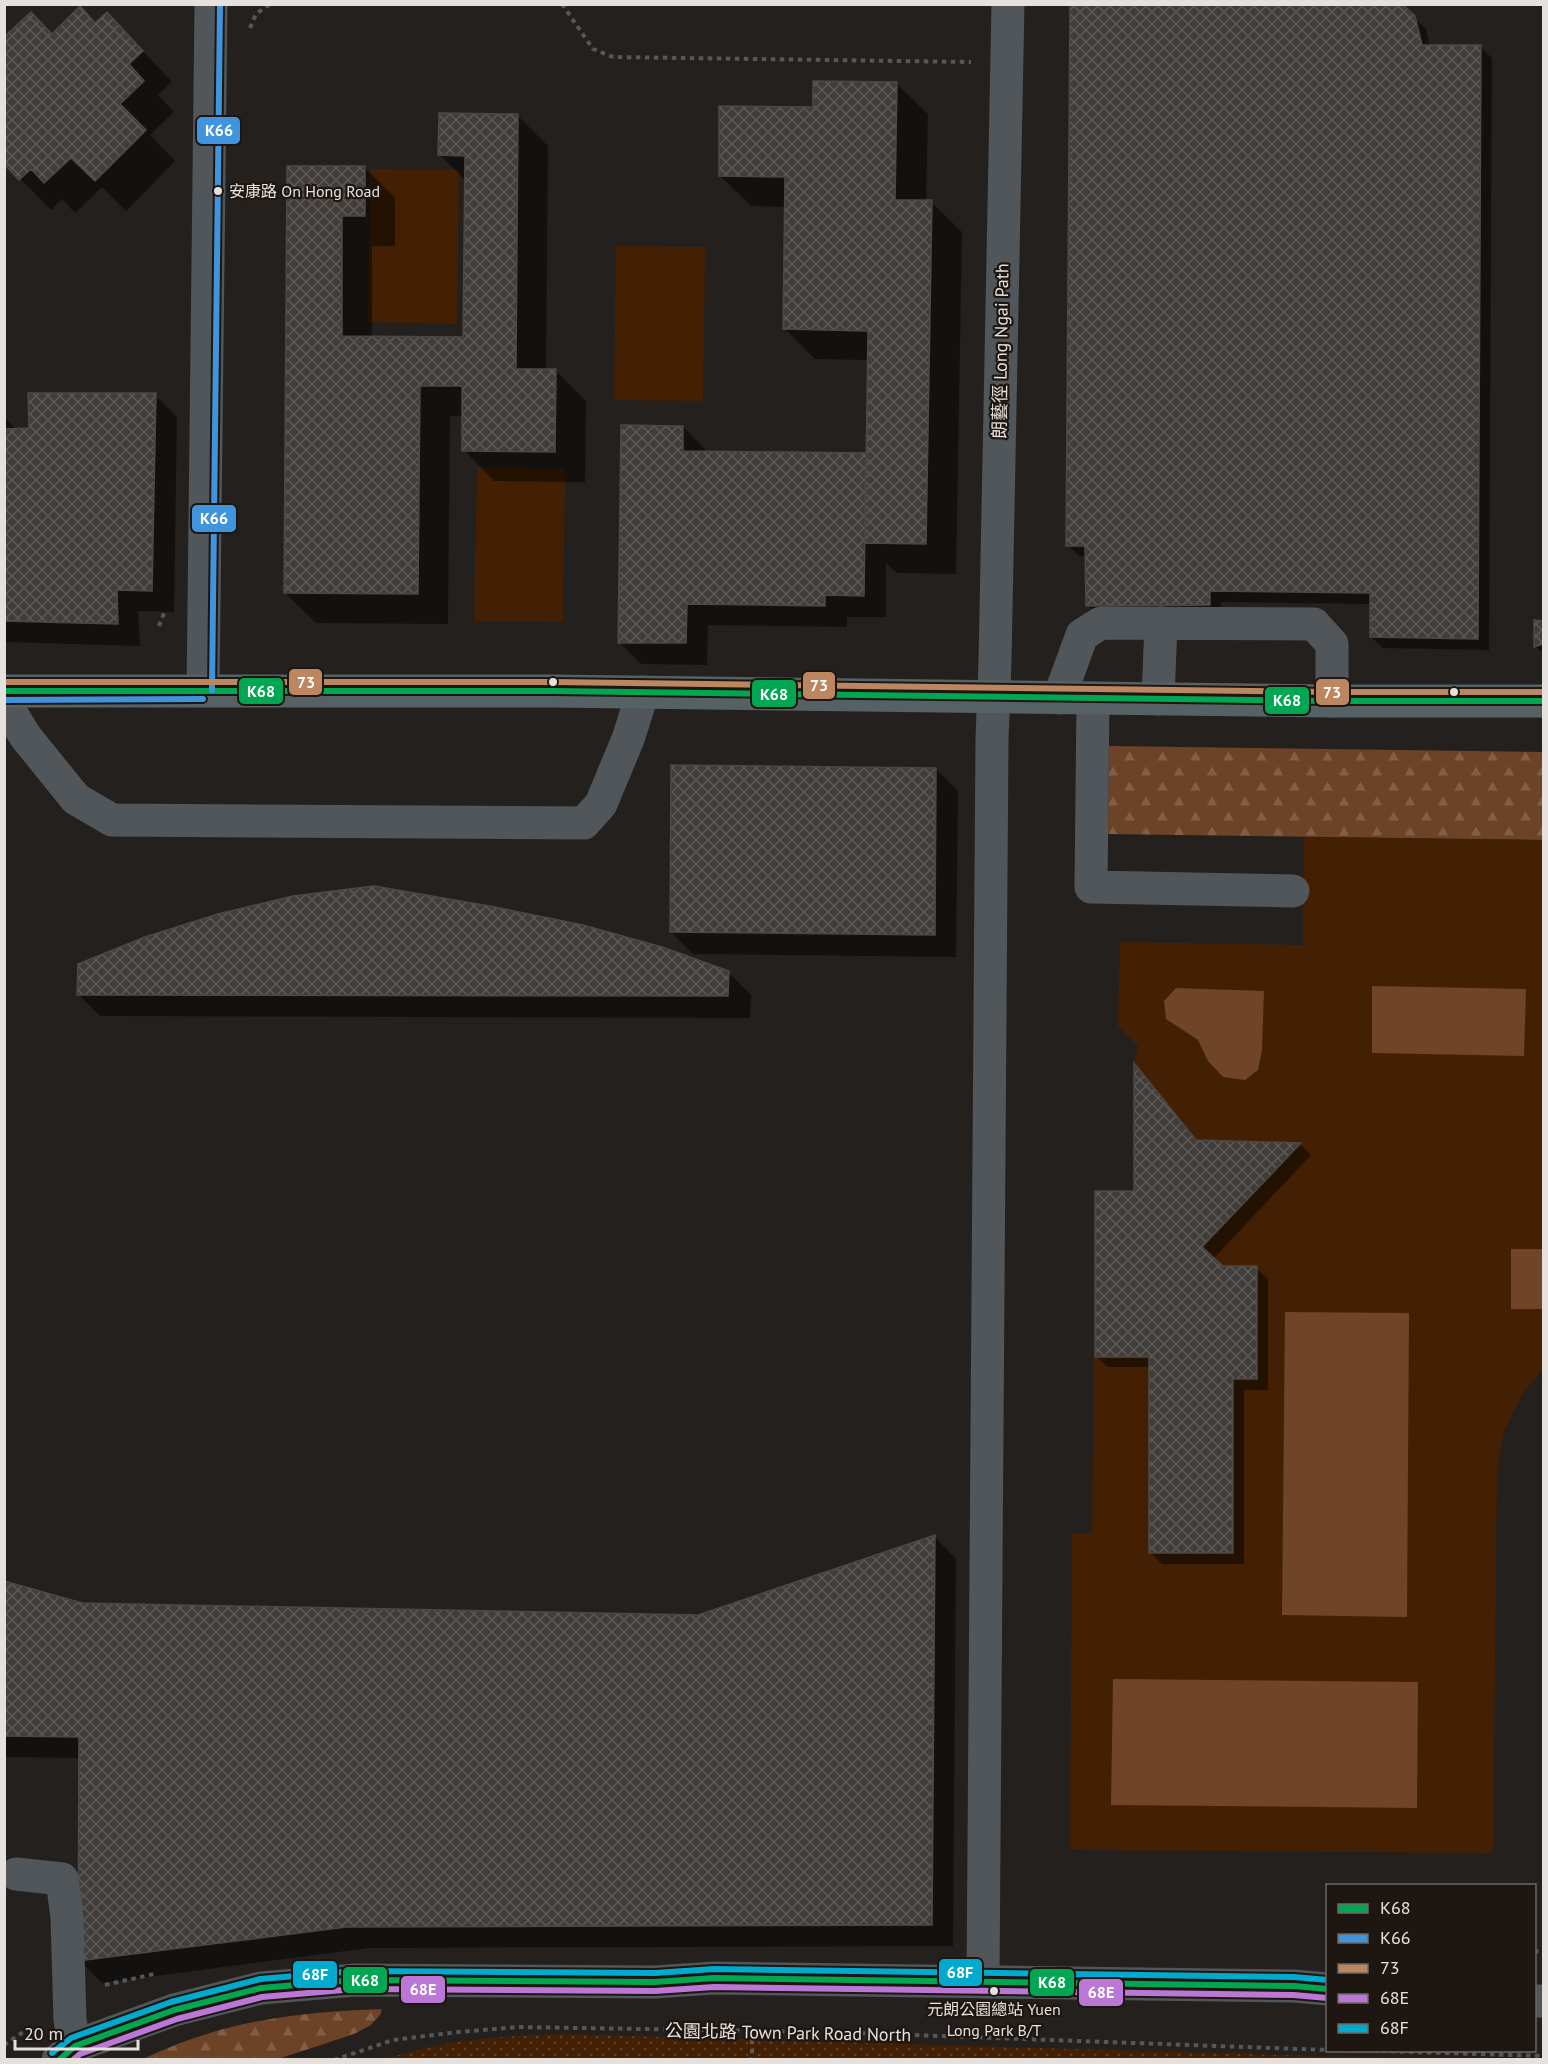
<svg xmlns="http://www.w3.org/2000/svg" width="1548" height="2064" font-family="'PT Sans','Noto Sans TC',sans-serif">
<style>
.grass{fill:url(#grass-dots)}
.forest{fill:url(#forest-firs)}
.garden{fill:#432004}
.water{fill:#704426}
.shadow{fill:#0007}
.building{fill:url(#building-cross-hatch);stroke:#4b4846;stroke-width:1.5}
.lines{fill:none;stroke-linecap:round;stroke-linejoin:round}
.path{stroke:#565758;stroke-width:4;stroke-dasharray:4.5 4.5;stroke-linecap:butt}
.minor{stroke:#505659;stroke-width:33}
.major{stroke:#566165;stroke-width:33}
.bus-1-casing{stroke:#1e1611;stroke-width:10}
.bus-2-casing{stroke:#1e1611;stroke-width:10}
.bus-3-casing{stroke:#1e1611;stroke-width:10}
.bus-4-casing{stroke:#1e1611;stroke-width:10}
.bus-5-casing{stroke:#1e1611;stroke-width:10}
.bus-1{stroke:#00a651;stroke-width:6}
.bus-2{stroke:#4094de;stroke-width:6}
.bus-3{stroke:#bb8660;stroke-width:6}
.bus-4{stroke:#ba77d6;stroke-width:6}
.bus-5{stroke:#00a9ce;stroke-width:6}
.bus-dot{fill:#e7e1dd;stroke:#1e1611;stroke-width:2}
.labels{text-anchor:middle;stroke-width:4.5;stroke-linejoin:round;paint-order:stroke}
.bus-label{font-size:16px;fill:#e7e1dd;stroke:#1e1611;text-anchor:start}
.street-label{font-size:18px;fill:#e7e1dd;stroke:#1e1611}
.line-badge{stroke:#1e1611;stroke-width:2}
.badge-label{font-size:16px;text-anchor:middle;font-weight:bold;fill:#fff}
</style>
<defs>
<pattern id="grass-dots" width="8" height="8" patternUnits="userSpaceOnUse" patternTransform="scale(1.5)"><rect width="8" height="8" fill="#432004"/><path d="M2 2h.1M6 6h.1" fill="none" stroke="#5e4028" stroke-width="1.8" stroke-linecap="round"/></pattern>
<pattern id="forest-firs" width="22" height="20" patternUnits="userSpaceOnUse" patternTransform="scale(1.5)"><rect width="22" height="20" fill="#6c4326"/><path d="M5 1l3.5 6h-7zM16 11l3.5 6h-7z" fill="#815e45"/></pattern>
<pattern id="building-cross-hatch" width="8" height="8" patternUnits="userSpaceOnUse" patternTransform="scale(1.5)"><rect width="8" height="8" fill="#403d3b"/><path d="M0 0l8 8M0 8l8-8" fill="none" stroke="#5c5957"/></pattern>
</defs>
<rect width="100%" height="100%" fill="#24201e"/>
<path class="grass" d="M560,2034L1417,2059H386C441,2040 502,2036 560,2034Z"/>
<path class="forest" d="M1109,746L1543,752V840L1108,834Z
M382,2009L380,2015L371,2025L354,2034L278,2059H143C222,2021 296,2012 382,2009Z"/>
<path class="garden" d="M370,169L459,170L457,324L368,322Z
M616,246L705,247L703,401L614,400Z
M477,467L565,469L563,622L474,621Z
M1304,837L1543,840V1368L1523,1394L1504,1431L1497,1470L1493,1853L1070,1850L1072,1533H1092L1095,1191H1134V1063L1138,1046L1118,1026L1120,942L1303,945Z"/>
<path class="water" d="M1372,986L1526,989L1524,1056L1372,1053Z
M1176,988L1264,991L1262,1050L1258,1070L1245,1080L1223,1077L1208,1061L1198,1040L1166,1019L1164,1001Z
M1511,1249H1543V1309H1511Z
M1285,1312L1409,1313L1407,1617L1282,1615Z
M1113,1679L1418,1682L1417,1808L1111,1805Z"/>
<path class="shadow" d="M1400,4L1426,29L1430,47H1481L1492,58L1489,650L1383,648L1371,637V604L1221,602V616L1099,617L1088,605L1087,556H1079L1068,545Z
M96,25L137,45L172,82L158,95L174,112L150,135L175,161L126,211L102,187L75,213L62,199L51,210L4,162L53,36Z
M897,84L928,114L926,202H931L962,232L956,574L897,573L886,563V617H847V627L708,625L707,665L641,664L619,642L683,427L705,449V453L867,455L869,360L815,359L785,329L786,207L751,206L720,176L815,109Z
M517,115L548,146L546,370H555L586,401L585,482L494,481L464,450V416H450L448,624L316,623L285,593L289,168H365L395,198V246H372V338L465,339L466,181L440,155Z
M155,395L177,417L174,612L138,611L140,646L4,642V417L17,430H30Z
M1544,622V651H1540L1535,646Z
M936,769L958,791L956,957L693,954L671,932Z
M729,973L751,995L750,1018L100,1016L78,994Z
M1136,1066L1197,1141L1300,1144L1311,1155L1213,1259L1222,1268H1256L1268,1279V1390H1244V1564H1162L1151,1553V1367H1108L1096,1356L1136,1192Z
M935,1537L956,1559L953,1946L369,1948L102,1983L80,1961V1758L4,1757V1583L81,1605L698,1617Z"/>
<path class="building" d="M1070,4H1402L1415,16L1422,45H1481L1478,639L1370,637V593L1210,591V605L1086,606L1085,546H1066Z
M80,6L95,23L107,12L143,51L129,64L144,81L120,104L146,130L95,181L71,158L44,183L31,169L19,180L4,164V82L6,80L4,78V37L31,12L52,34Z
M813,81L897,82L895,200H932L926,544L865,543L868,331L783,329L785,177L719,176V106L813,107Z
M439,113L518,114L516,369H556L555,452L462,451V386H420L418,594L284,593L287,166H365V216H342V336L463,337L465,156L438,155Z
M28,393H156L152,591L117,590L118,624L4,621V429L29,428Z
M621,425L683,426V451L866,453L864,596L825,595V606L687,604L686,643H618Z
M1534,620L1544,621V644L1534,647Z
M671,765L936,768L935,935L670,932Z
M374,886L495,907L583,925L662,947L729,971L728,996L77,995L78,964L145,937L218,914L293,896Z
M1134,1063L1196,1140L1301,1143L1202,1247L1223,1266H1257V1379H1233V1553H1149V1357H1095V1191H1134Z
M935,1535L932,1925L346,1927L78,1961L79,1737L4,1736V1581L82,1603L698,1615Z"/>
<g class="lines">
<path class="path" d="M562,4L593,49L613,57L971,62
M250,28L256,14L270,4
M159,626L164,613
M1534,1951L1544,1952
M105,1985L154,1974
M4,2045L32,2026
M1346,2050L1544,2056
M334,2060L393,2040L458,2032L518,2027L829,2032L1328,2050
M749,2060L752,2059V2032"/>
<path class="minor" d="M203,690L211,4
M1059,698L1082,635L1101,623L1314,624L1332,644V701
M1093,698L1091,887L1293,891
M1158,699L1161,623
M4,701L25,736L76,799L112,820L584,823L601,804L628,739L643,692
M16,1874L62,1879L67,1918L70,2020L75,2046
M983,1982L992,739L995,661L1008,4
M1534,2001H1544
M58,2060L75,2046L174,2010L261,1988L355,1980L655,1982L714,1978L1294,1986L1328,1989"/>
<path class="major" d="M4,691H553L1332,701H1544"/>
<defs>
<path id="bus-1" d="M4,691H553L1332,701H1544
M59,2060L75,2046L174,2010L261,1988L355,1980L655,1982L714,1978L1294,1986L1328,1989"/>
<path id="bus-2" d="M212,690L220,4
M4,700L203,699"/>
<path id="bus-3" d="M4,682H553L1332,692H1544"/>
<path id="bus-4" d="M73,2060L80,2054L177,2019L262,1997L355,1989L655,1991L714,1987L1294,1995L1327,1998"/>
<path id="bus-5" d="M52,2053L71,2038L171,2002L260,1979L355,1971L655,1973L714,1969L1294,1977L1328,1980"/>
</defs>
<use href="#bus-1" class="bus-1-casing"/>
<use href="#bus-2" class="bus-2-casing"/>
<use href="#bus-3" class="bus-3-casing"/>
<use href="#bus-4" class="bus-4-casing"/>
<use href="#bus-5" class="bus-5-casing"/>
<use href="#bus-1" class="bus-1"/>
<use href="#bus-2" class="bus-2"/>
<use href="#bus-3" class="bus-3"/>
<use href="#bus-4" class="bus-4"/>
<use href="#bus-5" class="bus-5"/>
</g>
<g class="bus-dot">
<circle cx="218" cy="191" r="5"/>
<circle cx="553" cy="682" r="5"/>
<circle cx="1454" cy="692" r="5"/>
<circle cx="994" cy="1991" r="5"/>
</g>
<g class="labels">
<g class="bus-label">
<text x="229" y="197">安康路 On Hong Road</text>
<text x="994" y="2015" text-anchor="middle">元朗公園總站 Yuen<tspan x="994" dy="21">Long Park B/T</tspan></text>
</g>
<g class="street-label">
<text transform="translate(1001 351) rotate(-89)" y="6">朗藝徑 Long Ngai Path</text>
<text transform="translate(788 2033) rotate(1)" y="6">公園北路 Town Park Road North</text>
</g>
</g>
<g class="line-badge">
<rect x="196" y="116" width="45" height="29" rx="6" fill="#4094de"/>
<rect x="191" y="504" width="46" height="29" rx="6" fill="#4094de"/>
<rect x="288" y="668" width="35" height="28" rx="6" fill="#bb8660"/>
<rect x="802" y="671" width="34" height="29" rx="6" fill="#bb8660"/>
<rect x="238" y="677" width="46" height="28" rx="6" fill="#00a651"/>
<rect x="1315" y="678" width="35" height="28" rx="6" fill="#bb8660"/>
<rect x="751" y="679" width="46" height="29" rx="6" fill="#00a651"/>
<rect x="1264" y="686" width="46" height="29" rx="6" fill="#00a651"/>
<rect x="938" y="1958" width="45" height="29" rx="6" fill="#00a9ce"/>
<rect x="292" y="1960" width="46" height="29" rx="6" fill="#00a9ce"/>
<rect x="342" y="1966" width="46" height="28" rx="6" fill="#00a651"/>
<rect x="1029" y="1968" width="46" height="29" rx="6" fill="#00a651"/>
<rect x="400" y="1975" width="46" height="29" rx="6" fill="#ba77d6"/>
<rect x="1078" y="1978" width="46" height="29" rx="6" fill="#ba77d6"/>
</g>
<g class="badge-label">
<text x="219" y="136">K66</text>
<text x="214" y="524">K66</text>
<text x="306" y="688">73</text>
<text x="819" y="691">73</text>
<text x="261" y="697">K68</text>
<text x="1332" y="698">73</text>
<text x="774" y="700">K68</text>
<text x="1287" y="706">K68</text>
<text x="960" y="1978">68F</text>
<text x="315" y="1980">68F</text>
<text x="365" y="1986">K68</text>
<text x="1052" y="1988">K68</text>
<text x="423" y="1995">68E</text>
<text x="1101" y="1998">68E</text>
</g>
<rect width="1548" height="2064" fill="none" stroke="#e7e1dd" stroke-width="12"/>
<rect x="1326" y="1884" width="210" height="168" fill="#1e1611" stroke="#6e6763" stroke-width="1.5"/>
<rect x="1338" y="1904" width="30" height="9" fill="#00a651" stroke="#6e6763" stroke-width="1.5"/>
<text x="1380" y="1914" font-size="18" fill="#e7e1dd">K68</text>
<rect x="1338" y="1934" width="30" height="9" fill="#4094de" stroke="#6e6763" stroke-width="1.5"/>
<text x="1380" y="1944" font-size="18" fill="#e7e1dd">K66</text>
<rect x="1338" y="1964" width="30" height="9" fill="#bb8660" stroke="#6e6763" stroke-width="1.5"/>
<text x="1380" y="1974" font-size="18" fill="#e7e1dd">73</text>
<rect x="1338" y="1994" width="30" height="9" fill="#ba77d6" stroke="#6e6763" stroke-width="1.5"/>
<text x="1380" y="2004" font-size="18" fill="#e7e1dd">68E</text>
<rect x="1338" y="2024" width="30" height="9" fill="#00a9ce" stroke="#6e6763" stroke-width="1.5"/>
<text x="1380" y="2034" font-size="18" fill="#e7e1dd">68F</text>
<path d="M15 2040v9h123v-9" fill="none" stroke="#e7e1dd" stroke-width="3"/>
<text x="24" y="2040" font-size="18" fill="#e7e1dd" stroke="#1e1611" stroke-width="4.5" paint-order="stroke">20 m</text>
</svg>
